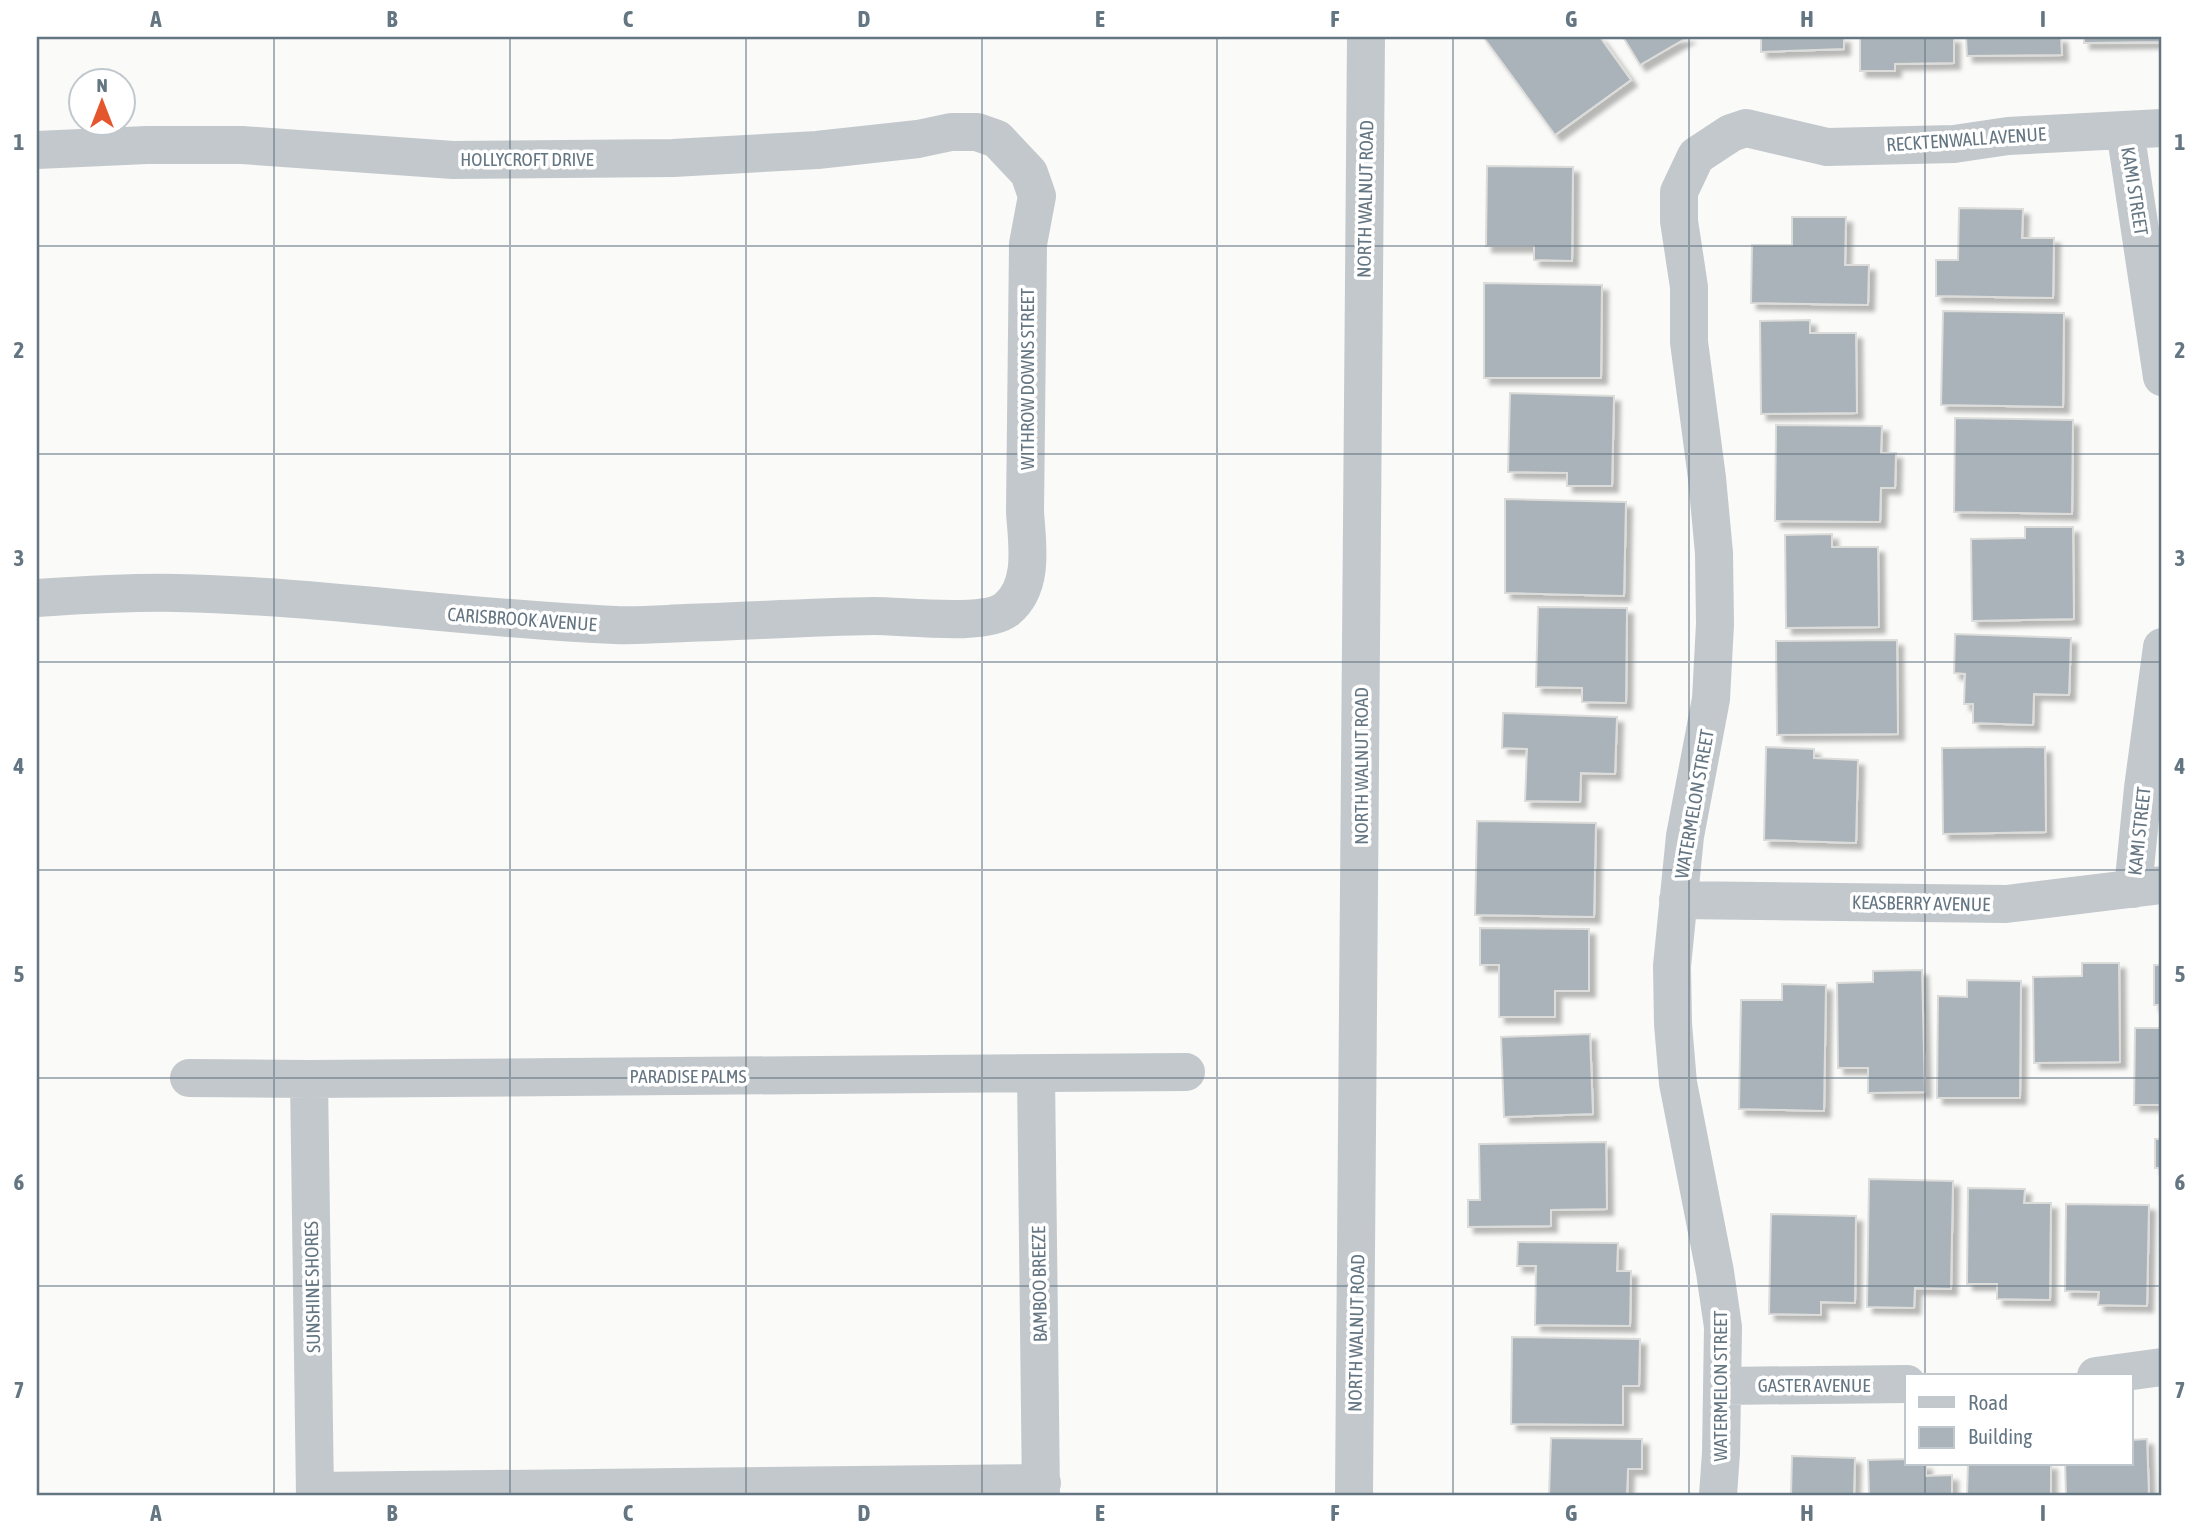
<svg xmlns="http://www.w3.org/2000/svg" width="2199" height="1532" font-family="'Asap Condensed',sans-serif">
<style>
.building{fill:#aab3b9;stroke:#dcdcda;stroke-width:2;filter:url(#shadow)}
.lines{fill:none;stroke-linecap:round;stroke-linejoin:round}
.minor{stroke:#c3c8cc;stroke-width:38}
.grid{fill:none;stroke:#657683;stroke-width:2;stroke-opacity:0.55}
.labels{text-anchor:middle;stroke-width:7;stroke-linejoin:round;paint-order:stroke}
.street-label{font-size:19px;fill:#657683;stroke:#fff}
.neatline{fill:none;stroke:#657683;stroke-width:2.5}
.grid-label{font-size:23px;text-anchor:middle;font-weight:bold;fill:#657683}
</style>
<defs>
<filter id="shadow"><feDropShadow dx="6" dy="6" stdDeviation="2" flood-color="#0004"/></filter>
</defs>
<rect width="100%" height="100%" fill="#fafaf8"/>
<path class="building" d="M1600,37L1631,80L1555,135L1484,38Z
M1623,37H1688L1640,65Z
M1761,37H1844V49L1761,52Z
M1860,37H1954V63L1895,64V71H1860Z
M1966,37H2061L2062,55L1967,56Z
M2084,37H2162V42L2084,43Z
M1487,166L1573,167L1572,261L1534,260V246H1486Z
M1959,208L2023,209L2022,238H2054L2053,298L1936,296V260H1958Z
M1792,217H1846L1845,265H1869L1868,305L1751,303L1752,245H1792Z
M1484,283L1602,285L1601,378H1484Z
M1943,311L2064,313L2063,407L1941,405Z
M1810,320V333H1856L1857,413L1761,414L1760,321Z
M1510,393L1614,396L1612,486H1567V473L1508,472Z
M1955,418L2073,420L2072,514L1954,512Z
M1776,425L1882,426L1881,453H1896L1895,488H1881L1880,522L1775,521Z
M1505,499L1626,502L1624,596L1505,593Z
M2025,527H2073L2074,619L1972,621L1971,539L2025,538Z
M1832,534V547H1878L1879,627L1786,628L1785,535Z
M1538,607L1627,608L1626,703L1582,702V688L1536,687Z
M1955,634L2071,638L2069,695L2034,694L2033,725L1973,723V704H1964L1965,674L1954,673Z
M1897,640L1898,734L1777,735L1776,641Z
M1503,713L1617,717L1615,774L1581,773L1580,802L1525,801L1527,749L1502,748Z
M1766,747L1814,749V758L1858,760L1856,843L1764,840Z
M2045,747L2046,832L1943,834L1942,748Z
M1477,821L1596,823L1594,917L1475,915Z
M1480,928L1589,929V991H1555V1017H1499V965H1480Z
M2082,963H2119L2120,1062L2034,1063L2033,977L2082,976Z
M2154,965H2162V1005H2154Z
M1922,970L1925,1092L1868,1093V1068H1838L1837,983L1873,982V971Z
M1967,980L2021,981L2020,1098H1937L1938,996L1967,997Z
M1782,984L1826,985L1824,1111L1739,1109L1741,1000H1782Z
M2135,1028H2162L2161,1105H2134Z
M1590,1034L1593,1114L1504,1117L1501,1037Z
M2155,1139H2162V1168H2155Z
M1606,1142L1607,1209L1551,1210V1226L1468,1227V1200H1480L1479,1144Z
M1869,1179L1953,1181L1951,1289L1915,1288L1914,1308L1867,1307Z
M1968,1188L2025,1189L2024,1203H2051L2050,1300L1997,1299V1284H1967Z
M2066,1204L2149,1205L2147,1306L2098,1305L2099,1292L2065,1291Z
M1771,1214L1856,1216L1855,1303L1821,1302V1315L1769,1314Z
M1518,1242L1618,1243L1617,1271H1631L1630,1326L1535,1325L1536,1266H1517Z
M1512,1337L1640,1339L1639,1386H1623V1425L1511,1424Z
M1551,1438L1642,1439V1469H1628L1627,1495H1549Z
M2147,1439L2149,1495H2066L2065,1464H2131V1440Z
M1792,1456L1855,1458L1854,1495H1791Z
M1907,1459V1464H1926V1476L1952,1475V1495H1869L1868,1460Z
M1968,1464H2051V1495H1967Z"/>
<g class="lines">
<path class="minor" d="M2125,130L2162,377
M37,150L147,145H242L453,160L673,158L817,150L918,139L951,132H977L997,139L1029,173L1037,196L1028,244L1025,512C1027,543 1035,586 1007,609C986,627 905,616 874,616C811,617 748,621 685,623C662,624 638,626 615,625C469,619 323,596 177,593C131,592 83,595 37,598
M2133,889L2143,788L2162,647
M1678,900L2006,904L2162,885
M1036,1074L1041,1495
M189,1078L309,1079L1186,1072
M309,1079L315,1495
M2096,1376L2162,1367
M1722,1386L1907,1384
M315,1491L1042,1483
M1354,1495L1366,37
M1718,1495L1721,1453L1723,1327L1715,1272L1678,1083L1673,1024L1672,966L1685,836L1711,699L1715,624L1714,553L1707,478L1689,342V287L1679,221V192L1696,156L1731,133L1746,128L1827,147L1954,144L2008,136L2162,128"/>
</g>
<path class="grid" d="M274,37V1495M510,37V1495M746,37V1495M982,37V1495M1217,37V1495M1453,37V1495M1689,37V1495M1925,37V1376M37,246H2162M37,454H2162M37,662H2162M37,870H2162M37,1078H2162M37,1286H2162M1925,1464V1495"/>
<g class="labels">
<g class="street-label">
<text transform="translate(1966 139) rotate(-4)" y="7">RECKTENWALL AVENUE</text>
<text x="527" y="166">HOLLYCROFT DRIVE</text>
<text transform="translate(2135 191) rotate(81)" y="7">KAMI STREET</text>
<text transform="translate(1365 199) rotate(-89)" y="7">NORTH WALNUT ROAD</text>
<text transform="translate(1027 379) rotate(-90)" y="7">WITHROW DOWNS STREET</text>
<text transform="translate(522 619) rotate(4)" y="7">CARISBROOK AVENUE</text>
<text transform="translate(1361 766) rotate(-90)" y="7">NORTH WALNUT ROAD</text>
<text transform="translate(1694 804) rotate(-80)" y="7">WATERMELON STREET</text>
<text transform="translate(2139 831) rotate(-84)" y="7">KAMI STREET</text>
<text transform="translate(1921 903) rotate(1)" y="7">KEASBERRY AVENUE</text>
<text x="688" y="1083">PARADISE PALMS</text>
<text transform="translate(1039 1284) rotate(-91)" y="7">BAMBOO BREEZE</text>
<text transform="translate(312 1287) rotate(-91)" y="7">SUNSHINE SHORES</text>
<text transform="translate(1356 1333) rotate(-89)" y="7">NORTH WALNUT ROAD</text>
<text x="1814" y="1392">GASTER AVENUE</text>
<text transform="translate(1720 1386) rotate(-90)" y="7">WATERMELON STREET</text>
</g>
</g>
<rect width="2199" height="1532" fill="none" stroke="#ffffff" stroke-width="77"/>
<rect x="1905" y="1374" width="228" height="91" fill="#ffffff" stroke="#c1c8cd" stroke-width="2"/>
<rect x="1919" y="1397" width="35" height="10" fill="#c3c8cc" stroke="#c1c8cd" stroke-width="2"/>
<text x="1968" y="1410" font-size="21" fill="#657683">Road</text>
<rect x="1919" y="1427" width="35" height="21" fill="#aab3b9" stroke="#c1c8cd" stroke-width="2"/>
<text x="1968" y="1444" font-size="21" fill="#657683">Building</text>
<g transform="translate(102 102)"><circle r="33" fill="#ffffff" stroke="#c1c8cd" stroke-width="2"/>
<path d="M0-5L12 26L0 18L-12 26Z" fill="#e4572e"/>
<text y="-10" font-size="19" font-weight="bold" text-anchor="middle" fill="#657683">N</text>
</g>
<rect x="38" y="38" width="2122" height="1456" class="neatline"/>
<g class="grid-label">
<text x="156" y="27">A</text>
<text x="392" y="27">B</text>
<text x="628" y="27">C</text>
<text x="864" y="27">D</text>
<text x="1100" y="27">E</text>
<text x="1335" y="27">F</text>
<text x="1571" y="27">G</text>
<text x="1807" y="27">H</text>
<text x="2043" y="27">I</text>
<text x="19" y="150">1</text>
<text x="2180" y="150">1</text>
<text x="19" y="358">2</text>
<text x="2180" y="358">2</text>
<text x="19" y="566">3</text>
<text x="2180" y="566">3</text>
<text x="19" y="774">4</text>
<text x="2180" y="774">4</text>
<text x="19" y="982">5</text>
<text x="2180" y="982">5</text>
<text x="19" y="1190">6</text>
<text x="2180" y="1190">6</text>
<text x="19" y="1398">7</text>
<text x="2180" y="1398">7</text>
<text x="156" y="1521">A</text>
<text x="392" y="1521">B</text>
<text x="628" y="1521">C</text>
<text x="864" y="1521">D</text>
<text x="1100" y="1521">E</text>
<text x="1335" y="1521">F</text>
<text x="1571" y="1521">G</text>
<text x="1807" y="1521">H</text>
<text x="2043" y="1521">I</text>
</g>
</svg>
